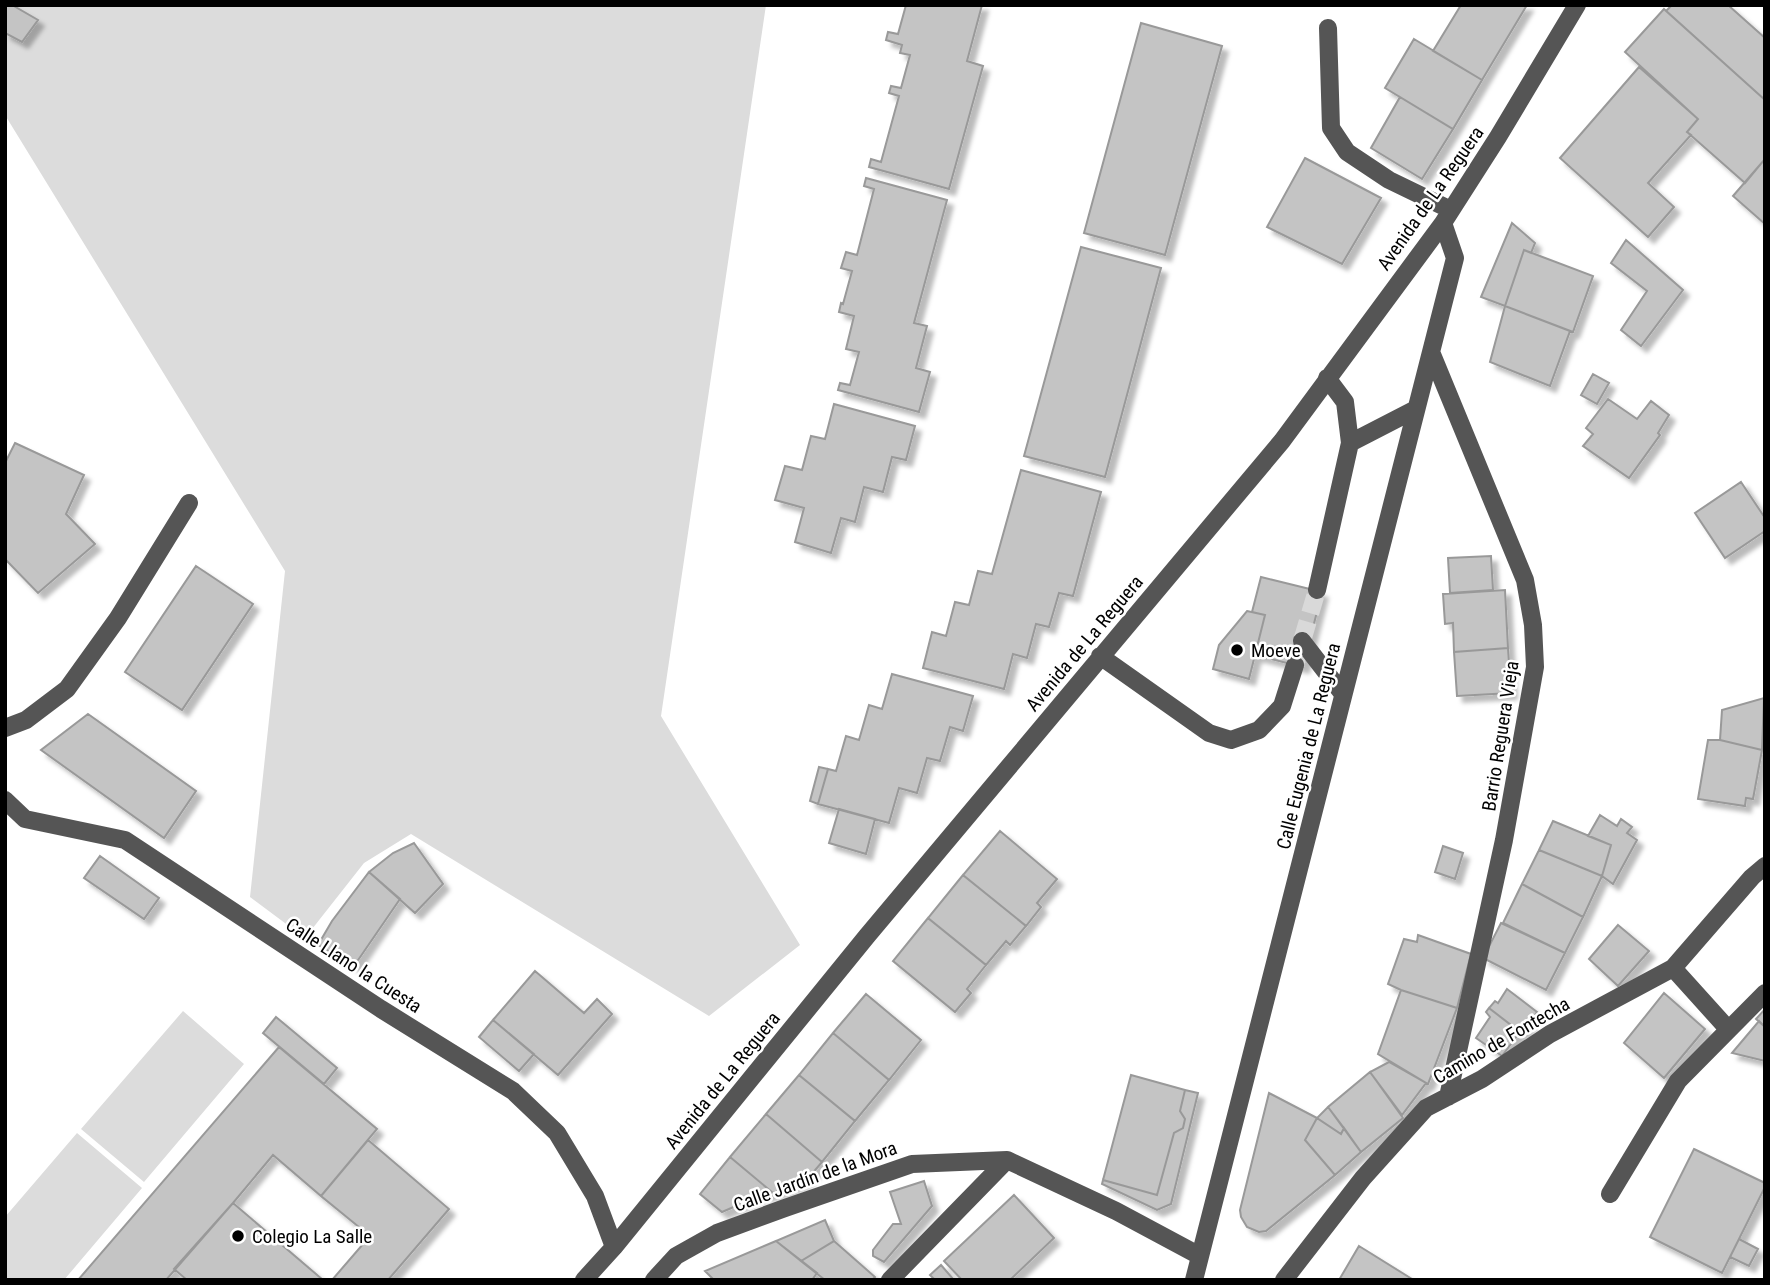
<svg xmlns="http://www.w3.org/2000/svg" width="1770" height="1285" font-family="'Roboto Condensed',sans-serif">
<style>
.green{fill:#dcdcdc}
.building{fill:#c4c4c4;stroke:#999;stroke-width:2;filter:url(#shadow)}
.lines{fill:none;stroke-linecap:round;stroke-linejoin:round}
.minor-tunnel{stroke:#d9d9d9;stroke-width:18;stroke-dasharray:18 9;stroke-linecap:butt}
.minor{stroke:#555;stroke-width:18}
.poi-dot{fill:#000;stroke:#fff;stroke-width:2.5}
.labels{text-anchor:middle;stroke-width:5;stroke-linejoin:round;paint-order:stroke}
.street-label{font-size:19px;fill:#000;stroke:#fff}
.poi-label{font-size:19px;fill:#000;stroke:#fff;text-anchor:start}
</style>
<defs>
<filter id="shadow"><feDropShadow dx="6" dy="6" stdDeviation="2" flood-color="#0004"/></filter>
</defs>
<rect width="100%" height="100%" fill="#fff"/>
<path class="green" d="M5,5H766L661,716L800,945L709,1016L411,834L364,863L305,938L250,897L285,571L5,115Z
M183,1011L244,1064L144,1182L81,1129Z
M77,1133L142,1188L64,1280H5V1217Z"/>
<path class="building" d="M7,5H12L38,20L22,42L5,33V8Z
M906,5H982L967,61L983,66L949,189L869,167L871,159L881,162L899,96L889,93L891,86L901,88L910,55L900,53L902,45L886,40L888,32L898,34Z
M1461,5H1527L1482,80L1433,51Z
M1672,5H1728L1765,38V100L1666,11Z
M1664,9L1765,100V159L1745,183L1687,132L1698,119L1625,52Z
M1141,23L1222,46L1165,255L1084,233Z
M1414,39L1482,80L1453,129L1385,88Z
M1639,67L1698,119L1687,132L1691,135L1648,183L1674,207L1648,237L1560,158Z
M1400,97L1453,129L1422,179L1371,148Z
M1305,158L1381,198L1342,264L1267,227Z
M1765,159V224L1733,196Z
M866,178L947,200L914,323L927,326L916,368L930,372L919,412L838,390L840,383L850,385L859,352L846,349L854,316L839,312L841,303L843,304L852,271L841,268L846,252L857,255L874,189L864,186Z
M1512,223L1535,243L1531,253L1524,250L1505,306L1481,297Z
M1626,240L1683,290L1641,346L1621,330L1647,291L1611,263Z
M1081,247L1161,268L1105,477L1024,456Z
M1524,250L1593,276L1573,332L1505,306Z
M1505,306L1570,331L1550,386L1490,362Z
M1593,374L1609,383L1597,404L1581,395Z
M1608,399L1637,419L1651,401L1669,415L1658,433L1660,435L1629,478L1583,446L1593,434L1586,428Z
M834,404L915,426L906,460L892,457L883,492L864,487L855,522L841,518L831,553L795,542L804,508L775,500L785,466L802,470L811,436L825,439Z
M15,443L84,475L66,514L95,544L38,593L5,559V463Z
M1021,470L1101,492L1073,596L1059,593L1049,627L1036,624L1027,658L1013,654L1004,689L923,668L932,632L946,636L955,602L969,605L978,571L992,574Z
M1741,482L1765,518V531L1725,558L1695,513Z
M1491,556L1493,590L1450,593L1448,558Z
M196,566L253,604L182,710L125,672Z
M1261,577L1322,592L1303,667L1255,655L1265,615L1252,612Z
M1505,590L1508,648L1454,652L1453,623L1445,624L1443,594Z
M1247,611L1265,615L1249,679L1213,669L1219,645Z
M1508,648L1511,693L1457,696L1454,652Z
M892,674L973,696L963,731L950,727L940,761L927,758L917,793L899,788L889,823L818,804L828,769L836,771L846,736L859,740L869,705L882,709Z
M1764,698L1762,750L1720,740L1722,710Z
M88,714L196,791L164,838L41,750Z
M1708,740H1720L1762,750L1753,799L1746,798L1745,806L1698,799Z
M819,767L828,769L818,804L810,801Z
M839,809L875,819L866,854L829,843Z
M1600,815L1617,826L1621,819L1632,827L1627,833L1637,840L1613,884L1602,876L1611,845L1588,836Z
M1553,821L1611,845L1602,876L1539,850Z
M1000,831L1057,879L1037,903L1041,907L1026,926L963,875Z
M414,843L443,884L415,913L369,872L393,853Z
M1443,846L1463,853L1455,879L1435,872Z
M1539,850L1602,876L1583,917L1522,884Z
M100,856L159,898L144,919L84,878Z
M369,872L400,899L354,966L318,945L332,921Z
M963,875L1026,926L1010,945L1006,941L986,965L928,918Z
M1522,884L1583,917L1565,953L1503,923Z
M928,918L986,965L967,989L971,993L955,1012L893,961Z
M1501,923L1565,953L1546,990L1483,958Z
M1618,925L1649,951L1618,986L1589,959Z
M1418,935L1471,954L1457,1008L1401,990L1388,984L1404,939L1417,942Z
M535,971L584,1013L597,999L612,1014L558,1075L493,1020Z
M1507,989L1537,1012L1524,1032H1520L1489,1008L1495,1001L1498,1003Z
M1401,990L1457,1008L1428,1084L1378,1054Z
M1664,993L1705,1029L1664,1078L1624,1043Z
M866,994L921,1040L889,1080L833,1033Z
M1489,1008L1520,1032L1502,1056L1476,1038L1490,1017L1486,1012Z
M1765,1009V1027L1756,1019Z
M276,1017L337,1068L324,1084L263,1033Z
M493,1020L534,1054L519,1071L479,1037Z
M1759,1021L1765,1027V1061L1732,1053Z
M833,1033L889,1080L855,1121L799,1075Z
M279,1047L377,1129L321,1196L273,1155L233,1203L166,1280H78Z
M1389,1062L1426,1083L1402,1115L1370,1072Z
M1370,1072L1403,1118L1361,1152L1328,1107Z
M799,1075L855,1121L822,1162L766,1114Z
M1131,1075L1185,1090L1180,1111L1185,1119L1183,1128L1174,1133L1157,1195L1103,1180Z
M1185,1090L1198,1093L1171,1204L1157,1210L1102,1184L1103,1180L1157,1195L1174,1133L1183,1128L1185,1119L1180,1111Z
M1269,1093L1317,1118L1305,1140L1335,1175L1266,1231L1259,1232L1247,1227L1241,1217L1240,1210Z
M1328,1107L1344,1128L1341,1134L1317,1118Z
M766,1114L822,1162L806,1181L773,1193L730,1157Z
M1317,1118L1341,1134L1344,1128L1361,1152L1335,1175L1305,1140Z
M368,1140L449,1209L388,1280H332L370,1236L321,1196Z
M1694,1149L1765,1183V1187L1722,1273L1650,1237Z
M730,1157L773,1193L757,1197L722,1212L700,1194Z
M924,1181L932,1206L884,1262L873,1256V1250L893,1224H901L890,1192Z
M1014,1195L1054,1238L1010,1280H962L944,1261Z
M233,1203L323,1280H187L174,1269Z
M825,1220L834,1241L801,1261L776,1241Z
M1739,1239L1758,1249L1749,1266L1730,1257Z
M776,1241L817,1273L812,1280H714L705,1271Z
M834,1241L875,1277L872,1280H825L801,1261Z
M1359,1246L1412,1279V1280H1339Z
M941,1265L954,1280H935L930,1275Z"/>
<g class="lines">
<path class="minor-tunnel" d="M1295,665L1317,590"/>
<path class="minor" d="M1328,28L1331,128L1347,152L1389,180L1451,210
M1431,352L1525,580L1533,625L1535,667L1504,840L1448,1097
M1350,443L1416,409
M1317,590L1350,443L1345,402L1327,378
M1302,641L1343,694
M1100,656L1209,733L1231,740L1259,730L1282,706L1295,665
M5,728L26,720L67,689L118,618L189,503
M5,800L25,819L125,840L381,1009L513,1091L557,1133L595,1196L614,1247
M1673,968L1728,1029
M1610,1194L1678,1081L1765,993
M584,1280L614,1247L867,936L1282,441L1443,223L1498,137L1577,5
M654,1280L676,1256L717,1233L785,1208L912,1164L1007,1160L1116,1211L1200,1256
M890,1280L1007,1160
M1194,1280L1455,258L1443,223
M1284,1280L1363,1178L1426,1108L1482,1079L1550,1034L1673,968L1752,877L1765,866"/>
</g>
<g class="poi-dot">
<circle cx="1237" cy="650" r="7"/>
<circle cx="238" cy="1236" r="7"/>
</g>
<g class="labels">
<g class="street-label">
<text transform="translate(1430 198) rotate(-55)" y="7">Avenida de La Reguera</text>
<text transform="translate(1084 643) rotate(-50)" y="7">Avenida de La Reguera</text>
<text transform="translate(1500 736) rotate(-81)" y="7">Barrio Reguera Vieja</text>
<text transform="translate(1308 746) rotate(-76)" y="7">Calle Eugenia de La Reguera</text>
<text transform="translate(354 965) rotate(33)" y="7">Calle Llano la Cuesta</text>
<text transform="translate(1501 1040) rotate(-30)" y="7">Camino de Fontecha</text>
<text transform="translate(722 1080) rotate(-51)" y="7">Avenida de La Reguera</text>
<text transform="translate(815 1176) rotate(-20)" y="7">Calle Jardín de la Mora</text>
</g>
<g class="poi-label">
<text x="1251" y="657">Moeve</text>
<text x="252" y="1243">Colegio La Salle</text>
</g>
</g>
<rect width="1770" height="1285" fill="none" stroke="#000000" stroke-width="14"/>
</svg>
